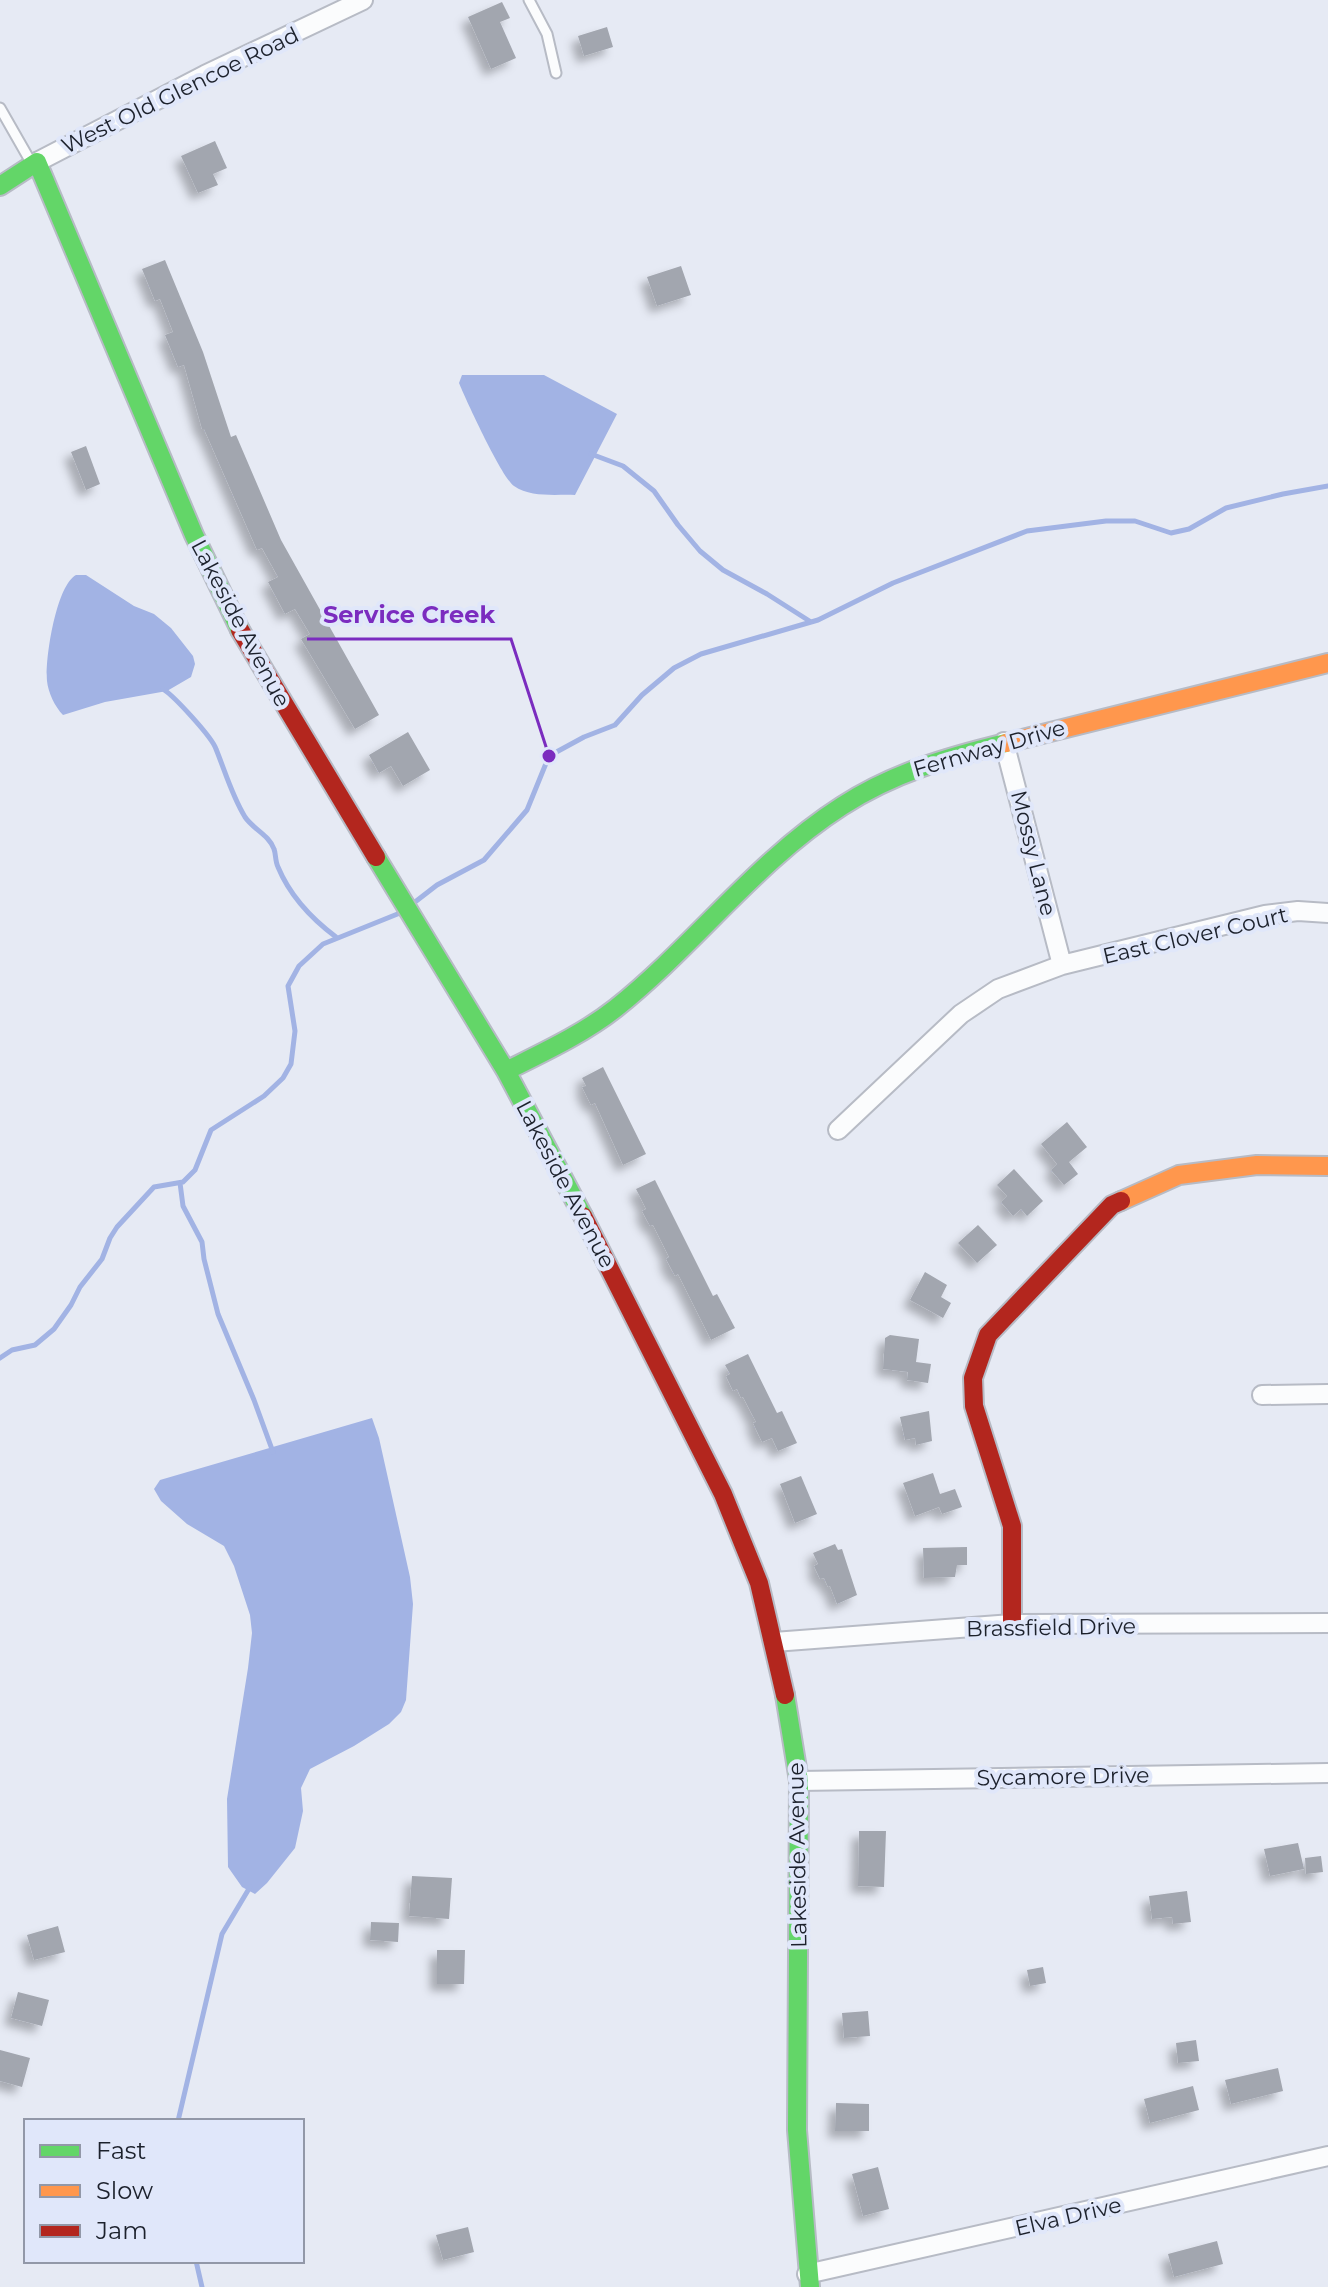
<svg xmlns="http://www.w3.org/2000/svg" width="1328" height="2287" font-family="Montserrat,sans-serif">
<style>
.water{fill:#a2b3e4}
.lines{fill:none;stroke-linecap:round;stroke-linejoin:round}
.stream{stroke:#a2b3e4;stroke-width:5}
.building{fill:#a2a6af;filter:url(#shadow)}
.lane-casing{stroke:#b7bbc5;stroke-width:13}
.street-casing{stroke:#b7bbc5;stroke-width:22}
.fast-casing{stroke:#b7bbc5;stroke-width:22}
.slow-casing{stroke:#b7bbc5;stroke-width:22}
.jam-casing{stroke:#b7bbc5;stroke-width:22}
.lane{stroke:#fbfcfd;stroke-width:9}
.street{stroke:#fbfcfd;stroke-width:18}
.fast{stroke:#63d668;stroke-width:18}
.slow{stroke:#ff974d;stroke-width:18}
.jam{stroke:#b3261e;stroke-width:18}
.labels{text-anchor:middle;stroke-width:8;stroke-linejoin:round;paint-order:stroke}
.street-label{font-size:22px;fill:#1c212c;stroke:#e0e7fa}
.leader{fill:none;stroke:#7b2cbf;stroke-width:3}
.callout-dot{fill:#7b2cbf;stroke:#e0e7fa;stroke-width:3}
.callout-label{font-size:24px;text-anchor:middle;font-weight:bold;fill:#7b2cbf;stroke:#e0e7fa;stroke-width:8;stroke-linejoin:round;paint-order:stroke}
</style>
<defs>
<filter id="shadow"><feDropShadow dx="-7" dy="7" stdDeviation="4" flood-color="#0004"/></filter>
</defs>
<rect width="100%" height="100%" fill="#e6eaf4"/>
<path class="water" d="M462,375H544L617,414L575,495C556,494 531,498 514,486C502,478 466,400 459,383Z
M76,575H86L134,606L154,614L171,628L193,656L195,664L191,677L167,691L105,702L63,715C55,707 48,692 47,681C45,659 56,586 76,575Z
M372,1418L379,1438L410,1577L413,1604L406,1700L401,1712L389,1724L354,1746L310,1769L301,1788L303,1811L295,1848L267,1883L255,1894L242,1887L228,1867L227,1799L248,1668L252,1633L250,1615L234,1566L224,1546L187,1524L161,1501L154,1489L160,1480Z"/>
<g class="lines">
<path class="stream" d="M591,454L623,466L654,491L678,525L700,551L723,570L767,594L811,622
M163,689C174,696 212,737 216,749C225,771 232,796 245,817C253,829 269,835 274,849C276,854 275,861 278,867C290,896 312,919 336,937
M415,902L437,885L484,860L527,810L549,756L584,737L615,725L642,695L674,668L701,654L818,620L893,583L1027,531L1106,521H1135L1171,533L1189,529L1226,508L1283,494L1328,486
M180,1183L183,1206L202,1242L204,1259L218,1314L254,1400L273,1452
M0,1358L12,1350L35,1345L54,1329L71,1305L80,1287L102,1259L110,1238L117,1227L154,1187L183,1182L195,1170L211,1130L264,1096L283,1078L291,1064L295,1031L288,986L299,966L323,944L400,913
M178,2121L222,1934L250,1887
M196,2261L202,2287"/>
</g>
<path class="building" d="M502,2L510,18L500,22L516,58L491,69L468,17Z
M607,27L613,47L584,56L578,36Z
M215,141L227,168L213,174L218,185L198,193L181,156Z
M165,260L203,352L231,437L236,435L281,540L379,715L355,729L301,639L310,634L295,609L285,614L268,582L278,577L262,548L257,550L204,429H202L184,365L178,367L165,335L173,332L160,299L155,301L142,269Z
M681,266L691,295L657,306L647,277Z
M86,446L100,484L86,490L71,452Z
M408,732L430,770L403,786L391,766L379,773L369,755Z
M603,1067L646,1154L623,1165L595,1103L591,1105L582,1087L586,1086L582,1078Z
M1067,1122L1087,1147L1069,1162L1078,1174L1064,1185L1051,1170L1057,1164L1041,1144Z
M1014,1169L1043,1201L1027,1216L1021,1209L1013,1216L1001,1202L1007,1196L997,1185Z
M655,1180L713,1296L717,1294L735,1328L711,1340L678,1274L675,1276L666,1259L669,1257L653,1225L650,1226L642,1211L646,1209L636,1189Z
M978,1225L997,1245L977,1263L958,1243Z
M925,1272L947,1285L941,1297L951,1303L943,1318L910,1300Z
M890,1335L919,1339L916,1362L931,1364L928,1383L907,1380L908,1372L883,1369L885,1338Z
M748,1354L777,1413L782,1411L797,1443L778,1451L772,1438L762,1442L753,1423L756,1422L743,1397L741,1398L737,1389L733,1391L726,1376L730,1374L725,1365Z
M929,1411L932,1441L916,1445L915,1438L905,1440L900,1417Z
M933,1473L940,1494L955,1489L962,1507L942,1514L939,1507L915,1516L903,1483Z
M801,1476L817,1514L795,1523L780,1484Z
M835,1544L838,1550L842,1549L857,1595L837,1604L830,1586L828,1587L824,1578L820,1579L814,1566L818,1564L813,1553Z
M967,1547V1565H957L955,1577L924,1578L923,1548Z
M859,1831H886L884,1887L858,1886Z
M1298,1843L1304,1869L1270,1876L1264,1849Z
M1321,1856L1323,1872L1306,1874L1305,1858Z
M412,1876L452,1878L449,1919L409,1916Z
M1187,1891L1191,1922L1173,1924L1172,1917L1152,1919L1149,1896Z
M371,1922L399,1923L398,1942L370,1940Z
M58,1926L65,1952L34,1960L27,1935Z
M437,1950H465L464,1984H437Z
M1043,1967L1046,1983L1030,1986L1027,1970Z
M18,1992L49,2000L42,2026L11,2018Z
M868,2011L870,2036L844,2038L842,2013Z
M1196,2040L1199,2061L1178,2063L1176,2043Z
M0,2050L30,2058L22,2087L0,2081Z
M1278,2068L1283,2091L1231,2104L1225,2080Z
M1193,2086L1199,2110L1150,2123L1144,2099Z
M836,2103L869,2104V2131H835Z
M878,2167L889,2209L863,2216L852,2174Z
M468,2227L474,2252L443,2260L436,2235Z
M1217,2241L1223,2264L1174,2277L1168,2254Z"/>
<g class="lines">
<defs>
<path id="lane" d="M529,0L547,34L556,73
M0,108L32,164"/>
<path id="street" d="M37,162L205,75L363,0
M1004,742L1062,965
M838,1130L961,1014L998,989L1062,965L1265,915L1298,911L1328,913
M1262,1395L1328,1394
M774,1642L1012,1624L1328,1623
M799,1781L1328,1773
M807,2274L1328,2156"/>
<path id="fast" d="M0,186L37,162L194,535L240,630
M376,857L506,1071L583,1216
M506,1071C544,1052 583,1034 616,1008C696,944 756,861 842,806C893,773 948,757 1006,743
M785,1695L799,1781L797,2130L810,2287"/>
<path id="slow" d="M1006,743L1328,663
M1121,1201L1179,1175L1257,1165L1328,1166"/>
<path id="jam" d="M240,630L376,857
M583,1216L723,1494L759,1583L785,1695
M1012,1624V1526L974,1406L973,1378L988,1335L1112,1205L1121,1201"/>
</defs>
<use href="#lane" class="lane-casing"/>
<use href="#street" class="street-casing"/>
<use href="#fast" class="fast-casing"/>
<use href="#slow" class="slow-casing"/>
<use href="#jam" class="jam-casing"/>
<use href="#lane" class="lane"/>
<use href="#street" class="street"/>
<use href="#fast" class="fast"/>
<use href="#slow" class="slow"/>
<use href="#jam" class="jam"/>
</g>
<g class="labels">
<g class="street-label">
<text transform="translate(180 90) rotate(-26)" y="8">West Old Glencoe Road</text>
<text transform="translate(241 623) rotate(62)" y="8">Lakeside Avenue</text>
<text transform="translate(989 748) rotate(-16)" y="8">Fernway Drive</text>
<text transform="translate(1034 853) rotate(76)" y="8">Mossy Lane</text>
<text transform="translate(1195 935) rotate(-13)" y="8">East Clover Court</text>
<text transform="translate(566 1184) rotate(62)" y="8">Lakeside Avenue</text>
<text transform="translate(1051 1627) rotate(-1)" y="8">Brassfield Drive</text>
<text transform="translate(1063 1776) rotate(-1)" y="8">Sycamore Drive</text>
<text transform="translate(797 1855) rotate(-91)" y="8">Lakeside Avenue</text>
<text transform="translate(1068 2216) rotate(-13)" y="8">Elva Drive</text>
</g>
</g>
<path class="leader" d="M549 756L511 639H307"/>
<circle class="callout-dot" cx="549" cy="756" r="8"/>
<g class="callout-label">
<text x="409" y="623">Service Creek</text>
</g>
<rect x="24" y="2119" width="280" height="144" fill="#e0e7fa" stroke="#9298a8" stroke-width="2"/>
<rect x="40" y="2145" width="40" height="12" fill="#63d668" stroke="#9298a8" stroke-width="2"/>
<text x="96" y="2159" font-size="24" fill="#1c212c">Fast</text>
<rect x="40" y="2185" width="40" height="12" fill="#ff974d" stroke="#9298a8" stroke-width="2"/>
<text x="96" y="2199" font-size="24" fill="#1c212c">Slow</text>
<rect x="40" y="2225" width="40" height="12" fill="#b3261e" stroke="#9298a8" stroke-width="2"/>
<text x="96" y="2239" font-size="24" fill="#1c212c">Jam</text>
</svg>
